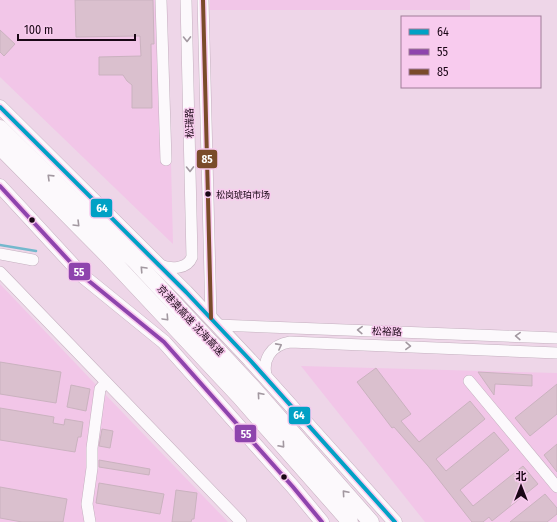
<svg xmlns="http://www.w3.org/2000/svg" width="557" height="522" font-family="'Fira Sans Condensed','Noto Sans SC',sans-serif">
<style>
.built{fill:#f2c6e8}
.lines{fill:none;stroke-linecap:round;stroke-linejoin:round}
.stream{stroke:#74b8cd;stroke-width:2.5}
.building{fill:#dac0ce;stroke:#cab2bf}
.minor-casing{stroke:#c4b0bf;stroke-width:12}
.major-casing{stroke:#c4b0bf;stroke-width:15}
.highway-casing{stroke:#c4b0bf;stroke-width:17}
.minor{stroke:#fcf9fc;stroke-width:11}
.major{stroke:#fcf9fc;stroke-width:14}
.highway{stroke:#fcf9fc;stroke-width:16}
.bus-1-casing{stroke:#f8cbee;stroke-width:7}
.bus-2-casing{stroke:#f8cbee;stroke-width:7}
.bus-3-casing{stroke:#f8cbee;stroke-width:7}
.bus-1{stroke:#01a1c5;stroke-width:4}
.bus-2{stroke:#8e44ad;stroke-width:4}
.bus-3{stroke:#7a4b2a;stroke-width:4}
.oneway{stroke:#a298a0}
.bus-dot{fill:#1a0716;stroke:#f8cbee;stroke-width:1.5}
.labels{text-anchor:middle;stroke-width:3;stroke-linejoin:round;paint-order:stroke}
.bus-label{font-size:9px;fill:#1a0716;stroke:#f8cbee;text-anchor:start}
.street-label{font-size:10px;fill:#1a0716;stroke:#f8cbee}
.line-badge{stroke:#f8cbee;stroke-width:1.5}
.badge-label{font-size:11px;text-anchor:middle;font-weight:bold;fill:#fff}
</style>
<rect width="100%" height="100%" fill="#eed6e8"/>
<path class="built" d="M0,0H167L173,244L0,77Z
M210,0H470V10H210Z
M0,284L100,389L228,522H0Z
M301,366L557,373V522H425Z"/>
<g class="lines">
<path class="stream" d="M0,245L36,251"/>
</g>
<path class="building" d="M75,0H153L154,44H151L152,108H132V85L127,81L123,75H99V57L141,56L140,36L76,37Z
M0,30L15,44L4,56L0,52Z
M0,362L61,372L56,403L0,394Z
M376,368L411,414L401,421L419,442L470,401L485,419L436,459L446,471L494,432L509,450L460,490L473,506L523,466L538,484L492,521L489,517L483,522H472L428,466L394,427L392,428L357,382Z
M478,372L532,375V386L495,384L494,395Z
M557,384V414L530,436L515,418Z
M71,385L90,389L86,411L67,407Z
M0,408L54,417L53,423L64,425L65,419L83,422L81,437H78L75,452L0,440Z
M102,429L113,431L110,448L99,446Z
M557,444V472L544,455Z
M99,460L150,469L149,475L99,467Z
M99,483L164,494L160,514L96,503Z
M0,487L67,499L63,522H22L0,518Z
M176,490L197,493L194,519H192L191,522H172Z
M545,494L557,508V514L547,522H510Z"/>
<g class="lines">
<defs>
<path id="minor" d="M161,0L166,160
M203,0L211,318
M0,254L33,260
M159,265C170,269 187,270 192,257L186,0
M0,272L241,522
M217,325L557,338
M267,379C261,360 271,345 290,342L557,353
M469,381L557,487
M90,522L87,504L92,468V448L100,389L106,382"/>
<path id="major" d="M0,107L186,292L250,360L395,522
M0,186L84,277L164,342L293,487L322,522"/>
<path id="highway" d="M0,128L135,261L253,388L371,522
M0,147L107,255L239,396L350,522"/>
</defs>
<use href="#minor" class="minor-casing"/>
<use href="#major" class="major-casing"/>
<use href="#highway" class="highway-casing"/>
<use href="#minor" class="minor"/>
<use href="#major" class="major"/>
<use href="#highway" class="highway"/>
<defs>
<path id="bus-1" d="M0,107L186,292L250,360L395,522"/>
<path id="bus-2" d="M0,186L84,277L164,342L293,487L322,522"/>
<path id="bus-3" d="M203,0L211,318"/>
</defs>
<use href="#bus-1" class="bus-1-casing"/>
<use href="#bus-2" class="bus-2-casing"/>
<use href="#bus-3" class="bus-3-casing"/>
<use href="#bus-1" class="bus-1"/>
<use href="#bus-2" class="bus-2"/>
<use href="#bus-3" class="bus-3"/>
</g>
<defs><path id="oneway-chevron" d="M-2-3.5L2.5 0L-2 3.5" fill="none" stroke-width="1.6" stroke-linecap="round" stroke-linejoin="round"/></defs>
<g class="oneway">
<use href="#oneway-chevron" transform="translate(187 39) rotate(89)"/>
<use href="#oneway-chevron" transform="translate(190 169) rotate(89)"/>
<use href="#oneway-chevron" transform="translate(50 177) rotate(-136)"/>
<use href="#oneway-chevron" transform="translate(77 224) rotate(45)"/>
<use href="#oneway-chevron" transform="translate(143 269) rotate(-133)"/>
<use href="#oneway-chevron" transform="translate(166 318) rotate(47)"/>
<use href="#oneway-chevron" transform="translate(360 330) rotate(-178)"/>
<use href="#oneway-chevron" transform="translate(518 336) rotate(-178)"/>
<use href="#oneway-chevron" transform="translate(279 346) rotate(-28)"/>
<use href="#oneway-chevron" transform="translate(408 346) rotate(2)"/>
<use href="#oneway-chevron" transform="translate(260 395) rotate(-131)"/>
<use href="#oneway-chevron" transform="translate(282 445) rotate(49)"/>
<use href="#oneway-chevron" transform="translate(345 493) rotate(-131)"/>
</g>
<g class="bus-dot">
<circle cx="208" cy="194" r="3.5"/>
<circle cx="32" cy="220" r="3.5"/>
<circle cx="284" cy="477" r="3.5"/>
</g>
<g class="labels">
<g class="bus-label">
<text x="216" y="198">松岗琥珀市场</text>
</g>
<g class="street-label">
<text transform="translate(189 123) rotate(-91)" y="4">松瑞路</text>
<text transform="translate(191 320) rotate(47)" y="4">京港澳高速 沈海高速</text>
<text transform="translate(387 331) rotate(2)" y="4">松裕路</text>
</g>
</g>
<g class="line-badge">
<rect x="196" y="149" width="22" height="20" rx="4" fill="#7a4b2a"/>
<rect x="90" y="198" width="23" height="20" rx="4" fill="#01a1c5"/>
<rect x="68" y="262" width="23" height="19" rx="4" fill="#8e44ad"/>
<rect x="288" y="406" width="23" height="19" rx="4" fill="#01a1c5"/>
<rect x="234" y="424" width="23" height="19" rx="4" fill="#8e44ad"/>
</g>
<g class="badge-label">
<text x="207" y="163">85</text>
<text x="102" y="212">64</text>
<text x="79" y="276">55</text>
<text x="299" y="419">64</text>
<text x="246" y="438">55</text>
</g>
<rect x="401" y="16" width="140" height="72" fill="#f8cbee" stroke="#9f7d98"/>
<rect x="409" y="29" width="20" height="6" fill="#01a1c5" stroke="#9f7d98"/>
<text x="437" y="36" font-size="12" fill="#1a0716">64</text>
<rect x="409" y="49" width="20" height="6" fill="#8e44ad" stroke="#9f7d98"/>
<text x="437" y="56" font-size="12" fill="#1a0716">55</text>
<rect x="409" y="69" width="20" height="6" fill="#7a4b2a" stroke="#9f7d98"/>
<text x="437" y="76" font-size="12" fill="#1a0716">85</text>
<g transform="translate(521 486)" stroke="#f8cbee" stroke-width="3" paint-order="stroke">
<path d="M0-3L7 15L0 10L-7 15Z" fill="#1a0716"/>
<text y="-6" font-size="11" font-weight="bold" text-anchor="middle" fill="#1a0716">北</text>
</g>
<path d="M18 34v6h117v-6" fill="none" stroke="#1a0716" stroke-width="2"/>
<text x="24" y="34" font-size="12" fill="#1a0716" stroke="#f8cbee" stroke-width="3" paint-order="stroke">100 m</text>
</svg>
